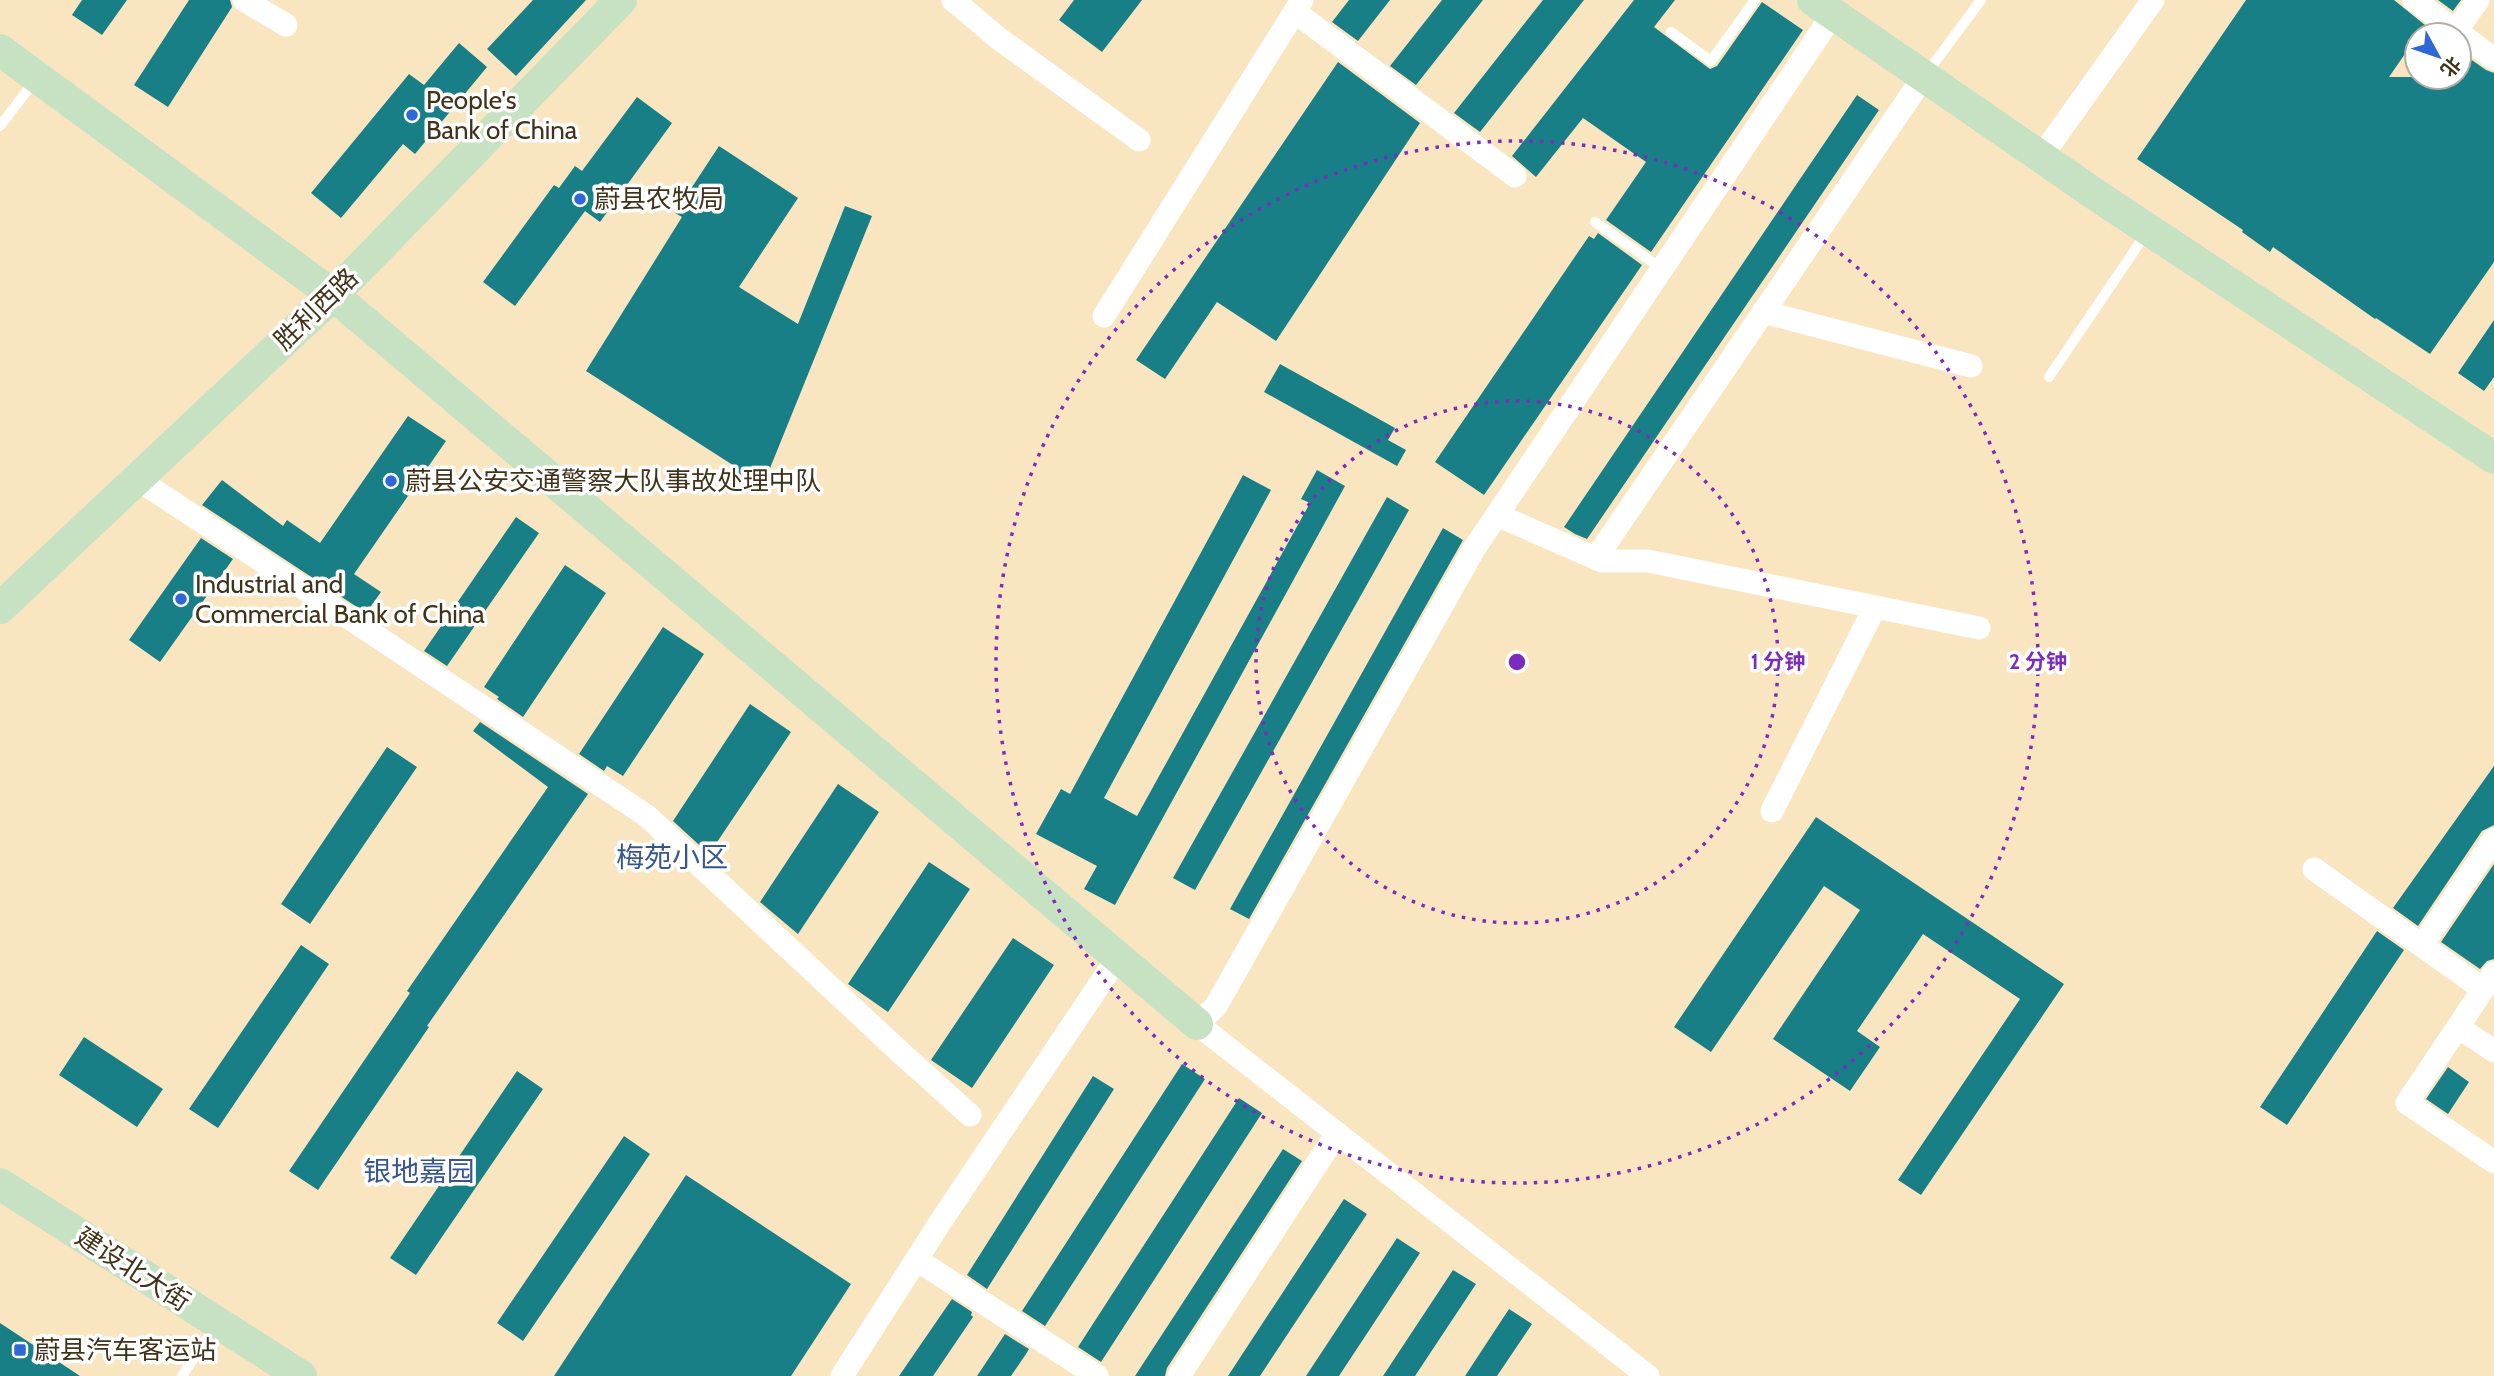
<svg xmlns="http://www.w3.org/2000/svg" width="2494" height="1376" font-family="Cabin,'Noto Sans SC',sans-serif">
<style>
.building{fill:#187f86}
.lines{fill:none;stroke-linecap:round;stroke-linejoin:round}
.lane{stroke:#fff;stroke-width:10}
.street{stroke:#fff;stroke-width:23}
.secondary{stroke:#c6e2c3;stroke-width:32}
.ring{fill:none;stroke:#7b2cbf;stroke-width:3.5;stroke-dasharray:3.5 7}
.poi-dot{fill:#2f67d5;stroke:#fff;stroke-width:2.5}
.labels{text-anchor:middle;stroke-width:7;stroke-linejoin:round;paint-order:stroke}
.poi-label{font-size:26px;fill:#41331a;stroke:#fff;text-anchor:start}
.street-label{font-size:26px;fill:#41331a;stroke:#fff}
.neighbourhood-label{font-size:28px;fill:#37568f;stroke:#fff}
.centre{fill:#7b2cbf;stroke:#fff;stroke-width:3.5}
.ring-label{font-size:21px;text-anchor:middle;font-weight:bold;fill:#7b2cbf;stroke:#fff;stroke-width:7;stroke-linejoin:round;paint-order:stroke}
</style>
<rect width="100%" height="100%" fill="#fae5c1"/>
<path class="building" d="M82,0H127L102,35L72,15Z
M189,0H230L232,7L168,107L134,85Z
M533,0H586L516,76L487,49Z
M1074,0H1142L1102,52L1059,20Z
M1349,0H1390L1358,41L1332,22Z
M1442,0H1483L1416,85L1390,66Z
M1543,0H1584L1480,132L1454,113Z
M1634,0H1675L1654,27L1710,69L1717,66L1762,2L1803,30L1651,252L1606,220L1646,162L1583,118L1536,177L1512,156Z
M2246,0H2394L2425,25L2389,77H2459V51L2486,70L2494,73V262L2430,354L2376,318L2375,319L2273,247L2270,252L2242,232L2243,230L2137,159Z
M2438,0H2461L2453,11Z
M459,43L487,67L415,154L403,144L341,218L311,193L409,74L424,85Z
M1338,62L1420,123L1276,341L1217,302L1165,379L1136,360Z
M1857,95L1879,110L1587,539L1575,534L1564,527Z
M637,97L672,123L600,222L585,211L515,306L483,282L554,185L559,188L575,166L582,171Z
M719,146L798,198L739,287L798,324L845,206L872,216L760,493L734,483L739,469L586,371L682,217L675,213Z
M1598,233L1642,265L1484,495L1435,462L1589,236L1594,239Z
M2494,320V377L2484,391L2458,373Z
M1280,364L1395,428L1388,440L1406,450L1397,466L1264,392Z
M408,416L446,441L354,574L381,592L366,613L202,505L222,480L283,526L287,520L320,543Z
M1317,470L1345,486L1115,905L1084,889L1097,866L1036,834L1061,789L1070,794L1243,475L1271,490L1104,798L1137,816L1310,503L1301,499Z
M1387,497L1409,510L1195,890L1173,878Z
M516,517L539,533L447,666L424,651Z
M1443,528L1463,540L1249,919L1230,909Z
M201,538L233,559L160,662L129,640Z
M565,565L606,593L523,717L497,699L499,697L484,687Z
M663,627L704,654L623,776L607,766L604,771L579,754Z
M750,704L791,732L709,854L673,821Z
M480,722L588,794L427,1026L429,1027L318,1190L289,1171L410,993L407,991L548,787L473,731Z
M387,747L417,767L310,924L281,904Z
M2494,766V825L2482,831L2418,926L2393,908Z
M838,784L879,812L798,934L760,902Z
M1816,817L2064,984L1921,1195L1898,1180L2020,999L1923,934L1857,1031L1880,1047L1850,1091L1773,1039L1860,910L1824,886L1711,1052L1674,1027Z
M929,862L970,889L888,1012L848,984Z
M2494,864V959L2487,961L2480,969L2441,942Z
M2377,931L2404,950L2287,1125L2260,1107Z
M1013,938L1054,965L972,1088L931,1060Z
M301,945L329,964L218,1128L189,1109Z
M84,1037L163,1089L137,1127L59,1075Z
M1182,1064L1205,1079L1045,1326L1022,1311Z
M2448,1067L2469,1082L2448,1114L2426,1099Z
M517,1071L543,1089L416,1275L390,1258Z
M1093,1076L1114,1089L987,1289L967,1275Z
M1239,1098L1262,1113L1101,1362L1078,1347Z
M624,1136L650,1154L523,1341L497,1323Z
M1283,1149L1302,1161L1167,1368L1165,1376H1135Z
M686,1175L851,1284L840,1301L791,1376H554Z
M1344,1199L1367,1214L1260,1376H1228Z
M1397,1238L1420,1253L1339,1376H1306Z
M1453,1270L1476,1284L1415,1376H1383Z
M952,1299L972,1312L971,1315L973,1317L933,1376H899Z
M1509,1309L1532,1324L1497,1376H1465Z
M0,1323L80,1376H0Z
M1005,1334L1029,1349L1026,1354L1011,1376H977Z"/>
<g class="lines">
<path class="lane" d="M1671,32L1711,61L1755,0
M1926,74L1981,0
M0,126L36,79
M1595,222L1662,269
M2049,377L2147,232
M182,1376L216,1325"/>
<path class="street" d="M244,0L286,25
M953,0L998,38L1139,140
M2414,0L2494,59
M1295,12L1515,176
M2456,31L2478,0
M2041,157L2153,0
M1763,312L1971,366
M1104,316L1302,0
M137,479L355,622L647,816L900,1052L970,1115
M1497,515L1602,561H1648L1979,628
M1596,558L1924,76
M1772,811L1875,607
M2314,869L2483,989
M2422,945L2494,839
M2494,973L2407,1103L2494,1162
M2458,1027L2494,1051
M917,1260L1097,1376
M842,1376L943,1218L1118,957
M1179,1376L1337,1133
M1648,1376L1197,1024L1216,1006L1474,549L1833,14"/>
<path class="secondary" d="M1813,0L2102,199L2494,458
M0,50L333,295L1197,1024
M0,608L333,295L621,0
M0,1184L301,1376"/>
</g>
<g class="ring">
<circle cx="1517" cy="662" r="261"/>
<circle cx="1517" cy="662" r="521"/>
</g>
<g class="poi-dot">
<circle cx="412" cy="115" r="7"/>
<circle cx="580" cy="199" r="7"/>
<circle cx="391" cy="481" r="7"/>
<circle cx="181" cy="599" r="7"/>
<rect x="13" y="1343" width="14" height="14" rx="3.5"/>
</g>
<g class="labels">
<g class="poi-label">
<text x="426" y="109">People's<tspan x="426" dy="30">Bank of China</tspan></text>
<text x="594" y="208">蔚县农牧局</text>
<text x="405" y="490">蔚县公安交通警察大队事故处理中队</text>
<text x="195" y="593">Industrial and<tspan x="195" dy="30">Commercial Bank of China</tspan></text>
<text x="34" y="1359">蔚县汽车客运站</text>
</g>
<g class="street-label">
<text transform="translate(316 309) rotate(-44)" y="9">胜利西路</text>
<text transform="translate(133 1269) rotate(33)" y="9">建设北大街</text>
</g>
<g class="neighbourhood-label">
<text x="672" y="867">梅苑小区</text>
<text x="419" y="1181">银地嘉园</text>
</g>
</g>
<circle cx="1517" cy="662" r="10" class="centre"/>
<g class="ring-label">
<text x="1778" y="669">1 分钟</text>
<text x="2038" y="669">2 分钟</text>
</g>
<g transform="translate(2438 56) rotate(130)"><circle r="33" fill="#ffffff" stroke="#b3ada3" stroke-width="2"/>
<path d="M0-5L12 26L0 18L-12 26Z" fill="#2f67d5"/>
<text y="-10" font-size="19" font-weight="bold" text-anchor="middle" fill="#41331a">北</text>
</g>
</svg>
